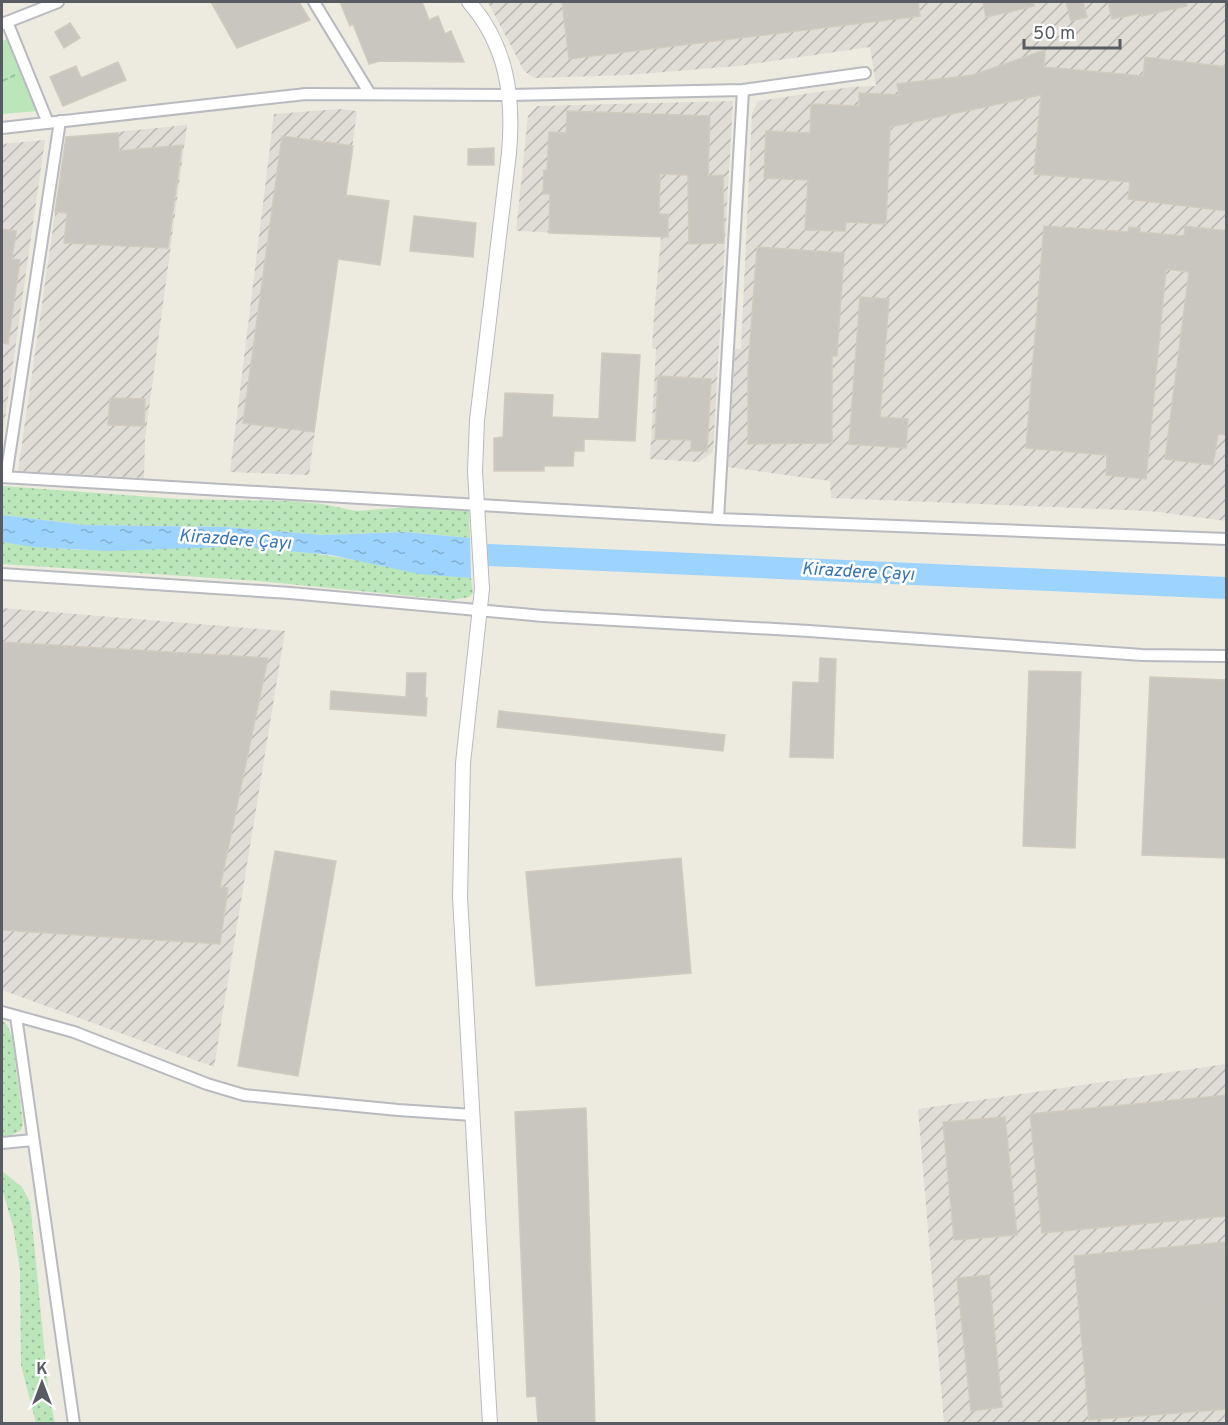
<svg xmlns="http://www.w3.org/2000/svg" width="1228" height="1425" font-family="Overpass,sans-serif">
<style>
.industrial{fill:url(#industrial-furrows)}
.grass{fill:url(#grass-dots)}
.park{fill:#bae6ba}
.water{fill:url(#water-ripples)}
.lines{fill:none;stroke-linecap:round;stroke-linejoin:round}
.river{stroke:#9dd4ff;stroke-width:22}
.building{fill:#c9c6bf;stroke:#d1cbbe;stroke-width:1.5}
.minor-casing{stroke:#b8bac0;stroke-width:14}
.tertiary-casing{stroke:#b8bac0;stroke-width:16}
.path{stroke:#92c8a2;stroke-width:2;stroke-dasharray:6 3;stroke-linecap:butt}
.minor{stroke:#fff;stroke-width:10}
.tertiary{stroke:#fff;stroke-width:14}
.labels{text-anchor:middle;stroke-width:5;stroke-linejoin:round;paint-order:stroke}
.water-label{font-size:18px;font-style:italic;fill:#3674b6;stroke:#fff}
</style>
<defs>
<pattern id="industrial-furrows" width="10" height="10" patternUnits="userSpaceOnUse" patternTransform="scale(1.5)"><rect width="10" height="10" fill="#e0ddd7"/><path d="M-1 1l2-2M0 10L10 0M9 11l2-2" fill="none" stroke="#b8b6b2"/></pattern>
<pattern id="grass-dots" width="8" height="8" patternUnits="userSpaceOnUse" patternTransform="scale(1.5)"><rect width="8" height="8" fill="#bae6ba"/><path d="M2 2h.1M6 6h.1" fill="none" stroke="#9abe9b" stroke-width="1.8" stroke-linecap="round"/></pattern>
<pattern id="water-ripples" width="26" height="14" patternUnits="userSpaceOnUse" patternTransform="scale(1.5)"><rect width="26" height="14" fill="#9dd4ff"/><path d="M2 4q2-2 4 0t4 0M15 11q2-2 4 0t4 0" fill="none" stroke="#83afd2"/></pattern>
</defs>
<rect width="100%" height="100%" fill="#edeadf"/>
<path class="industrial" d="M488,2H1226V521L1150,511L831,498L830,481L728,467L735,349H741L752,113L758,101L851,87L876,86L870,47L738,66L627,75L535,78L524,71Z
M733,101L713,452L699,462L650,459L656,349L652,348L654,315L661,237L516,231L528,116L537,106Z
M340,109L357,111L309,475L230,472L274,114Z
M187,125L145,438L144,478L18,471L66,137Z
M45,140L2,440V144Z
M2,608L285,631L214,1067L2,990Z
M1226,1064V1423H944L918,1109Z"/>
<path class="grass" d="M2,486L179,499L289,501L322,504L356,511L411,507L450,508L469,511L470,538L406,532L324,535L225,527L84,525L2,515Z
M2,542C37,547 74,551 110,550C159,550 207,545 256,548C328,552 399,569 471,578L473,593L469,597L451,600L259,581L2,564Z
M2,1020L7,1025L12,1037L23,1123L21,1130L12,1135L2,1136Z
M2,1171L22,1187L30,1202L49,1397L55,1423H36L21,1365L20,1270L13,1226L2,1189Z"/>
<path class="park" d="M9,38L38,111L2,114V41Z"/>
<path class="water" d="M2,515L84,525L225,527L324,535L406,532L470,538L471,578L419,574L331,555L256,548L224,547L107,551L33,547L2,542Z"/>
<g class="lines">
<path class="river" d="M489,555L1226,588"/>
</g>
<path class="building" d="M211,2H299L310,20L237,48Z
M340,2H422L429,20L438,16L445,34L451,31L464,62L380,61L369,64L353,24L350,26Z
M562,2H918L920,16L569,59Z
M983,2H1034V6L986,17Z
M1066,2H1083L1087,17L1071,21Z
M1108,2H1186L1187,6L1142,16V13L1112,19Z
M70,23L80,38L64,48L55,32Z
M1045,50L1044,67L1143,76L1145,57L1227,67V211L1128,199L1130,182L1034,174L1041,95L890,127L886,224L846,222L845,231L805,230L808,180L764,178L766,131L810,133L811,104L859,106V93L899,95L897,84L973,75Z
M118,62L126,80L63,106L50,77L76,66L81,78Z
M567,111L710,116L708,176L723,175L724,243L689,244L688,175L660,174L659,214H668V237L549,233L550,194H543L544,170H547L549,132L566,133Z
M118,133L119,151L182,145L168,248L64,243L67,213L55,212L66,137Z
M282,136L353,146L346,195L389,201L380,265L338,259L314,432L243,423Z
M494,148V165H468V149Z
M414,216L476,223L473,257L410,251Z
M1044,226L1128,232L1129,227L1140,228V232L1184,236L1185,226L1227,231V435L1218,434L1213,465L1165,459L1189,272L1166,269L1146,479L1106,475L1107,455L1026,448Z
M2,229L16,231L12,259L20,260L8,344L2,343Z
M757,247L844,253L837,356H832V443L748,444V369Z
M860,297L889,299L880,417L908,419L906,448L849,444Z
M602,353L640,355L635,441L584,439V451H574L573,466H544V471H494V438L503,437L505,393L553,395L552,417L599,419Z
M658,376L711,379L707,451H691V440L655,439Z
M110,398L145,399L144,426L108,425Z
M2,642L268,658L220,887L228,888L220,944L2,930Z
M820,658L836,659L833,758L790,757L793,682L819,683Z
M1029,671L1081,672L1075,848L1023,846Z
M407,673H426L425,698H427L426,716L330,709L331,691L406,697Z
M1150,677L1227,680V858L1142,855Z
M499,711L725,735L723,751L497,727Z
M275,851L336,861L298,1076L238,1066Z
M681,858L691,973L536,986L526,872Z
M1227,1095V1216L1042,1233L1030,1114Z
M586,1108L595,1424H538L536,1396L527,1397L515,1112Z
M1005,1117L1017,1235L954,1240L943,1122Z
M1225,1242L1227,1409L1089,1420L1074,1256Z
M989,1275L1002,1407L971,1411L957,1278Z"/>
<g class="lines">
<defs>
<path id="minor" d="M314,2L370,94
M7,22L48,123
M2,24L58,2
M2,128L306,94L510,95L743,90L865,73
M2,477L718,519L1226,539
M6,477L60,121
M718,519L743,90
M2,574L290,593L543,616L809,631L1142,655L1226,656
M2,1012L74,1032L207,1084L244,1095L398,1110L473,1115
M16,1016L74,1424
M2,1143L33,1140"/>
<path id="tertiary" d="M469,2C507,46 514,96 509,153L477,420L475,471L482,589L463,763L460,897L490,1424"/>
</defs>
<use href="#minor" class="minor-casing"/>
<use href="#tertiary" class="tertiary-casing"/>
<path class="path" d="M2,81L15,75"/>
<use href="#minor" class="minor"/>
<use href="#tertiary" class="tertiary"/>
</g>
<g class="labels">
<g class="water-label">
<text transform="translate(235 539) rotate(4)" y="6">Kirazdere Çayı</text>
<text transform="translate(858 571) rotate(3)" y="6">Kirazdere Çayı</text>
</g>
</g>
<rect width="1228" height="1425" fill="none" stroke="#585c62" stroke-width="6"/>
<g transform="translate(42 1383)" stroke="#ffffff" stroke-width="4.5" paint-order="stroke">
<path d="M0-4.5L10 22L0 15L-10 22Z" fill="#585c62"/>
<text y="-9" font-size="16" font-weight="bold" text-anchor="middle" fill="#585c62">K</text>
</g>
<path d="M1024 39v9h96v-9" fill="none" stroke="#585c62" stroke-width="3"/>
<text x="1033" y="39" font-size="18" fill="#585c62" stroke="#ffffff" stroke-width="4.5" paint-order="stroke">50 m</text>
</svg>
